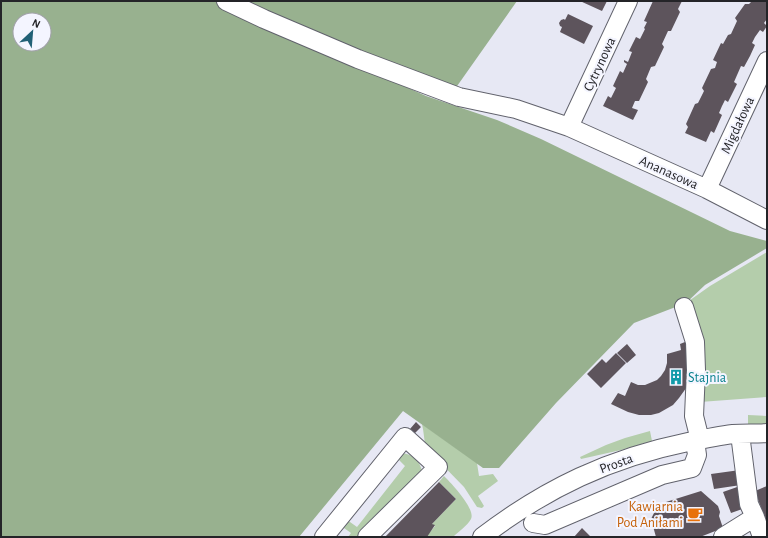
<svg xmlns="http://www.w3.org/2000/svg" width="768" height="538" font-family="'Alegreya Sans',sans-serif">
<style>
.green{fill:#b4cdab}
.forest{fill:#98b18f;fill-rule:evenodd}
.building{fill:#5d545c}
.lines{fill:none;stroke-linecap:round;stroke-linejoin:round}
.minor-casing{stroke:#61626c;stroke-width:20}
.minor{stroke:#fff;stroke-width:18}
.labels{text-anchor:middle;stroke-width:4;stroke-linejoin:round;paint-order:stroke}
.street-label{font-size:14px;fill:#242428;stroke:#f4f5ff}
.culture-label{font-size:14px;fill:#0d838f;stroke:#f4f5ff;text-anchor:start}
.food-label{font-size:14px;fill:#c56008;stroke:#f4f5ff;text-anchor:end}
</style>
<rect width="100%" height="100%" fill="#e7e8f4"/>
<path class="green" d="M767,252V397L700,402L686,303L710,286Z
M748,415L767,416V424H748Z
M422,424L477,463L479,476L493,474L498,481L478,496L484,506L482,508L477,507L464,487L426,448C424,441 424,432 422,424Z
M650,431L652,441L621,450L581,459L580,457L606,445L625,438Z
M402,453C412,454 420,461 422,471L361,537H348L351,533L344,528V526L348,521L350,522L357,527L405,466L399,460V457Z
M444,476C451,483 476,509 471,519C468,525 458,532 453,537H426L435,526L432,524L456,499L439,482Z"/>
<path class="forest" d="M1,1H216L426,96L497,120L541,139L730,231L767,241V248L705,285L686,303L634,323L556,403L499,468H483L403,411L299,537H1ZM20,20H44V44H20Z
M247,1H517L455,89L355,51Z"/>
<path class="building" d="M580,1H607L602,11Z
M653,1H682L678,9L680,12L671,31H668L662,44L664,47L655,66L651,67L646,79L648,82L639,101H635L632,108L638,110L633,120L603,106L608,96L611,98L616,88L613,86L620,71L623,73L627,64L624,62V60L628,62L632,52L629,51L636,37L640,39L645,29L644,28L647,22L644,21Z
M752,1H767V19L764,23L767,26L763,32L760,30L755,37L752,43L755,45L750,56L744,67L741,66L734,82L737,84L728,102L725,100L722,106L719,113L722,115L714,133L711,131L706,142L685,133L688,127L686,124L695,104L698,103L704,91L702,88L711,69L715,68L717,62L713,60L721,43L723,44L728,35L731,34L737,21L735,18L745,4H749Z
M568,14L593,26L584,44L560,32L562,27L560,26L559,23L561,20L564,19L565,20Z
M690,340L689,384L679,398L673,405L659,413L651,415H639L628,412L611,404L618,393L625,396L631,382L638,385H645L657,380L661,376L665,370L667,363V354L681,350L680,344Z
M627,344L636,355L627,363L617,353Z
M616,353L626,363L601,388L587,374L602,359L606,363Z
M416,422L421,427L415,433L410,429Z
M740,470L741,485L714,489L711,474Z
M439,482L456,499L432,524L435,525L427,537H385Z
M740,486L748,507L731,513L723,492Z
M767,486V524L755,491Z
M701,491L718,506L720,512L719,516L723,528L700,537H656L651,519L656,509L667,505L666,502Z
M582,528L591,537H574Z"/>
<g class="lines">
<defs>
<path id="minor" d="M226,1L264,19L358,59L459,97L516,109L569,127L707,189L767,220
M569,127L628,1
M707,189L767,61
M684,307L695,342L696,370L694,416L700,440
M740,434L749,504L755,517L762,537
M533,523L545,525L662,475L692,468L697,455L695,441
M324,537L405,437L438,467L367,537
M482,537C546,488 610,458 688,442C703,439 718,436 733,434C745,433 756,434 767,433
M723,537L755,517"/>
</defs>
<use href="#minor" class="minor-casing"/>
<use href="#minor" class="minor"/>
</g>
<defs>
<symbol id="building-bare" viewBox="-9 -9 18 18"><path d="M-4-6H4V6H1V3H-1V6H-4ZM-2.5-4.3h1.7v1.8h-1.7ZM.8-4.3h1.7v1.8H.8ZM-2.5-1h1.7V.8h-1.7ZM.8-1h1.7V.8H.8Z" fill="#0f9aa8" stroke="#f4f5ff" stroke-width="2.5" paint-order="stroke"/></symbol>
<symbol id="cafe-bare" viewBox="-9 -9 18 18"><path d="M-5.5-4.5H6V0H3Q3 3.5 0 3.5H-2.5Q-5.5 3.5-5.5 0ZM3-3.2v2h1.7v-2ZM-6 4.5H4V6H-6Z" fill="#e8710a" stroke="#f4f5ff" stroke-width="2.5" paint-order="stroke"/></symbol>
</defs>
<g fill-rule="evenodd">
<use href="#building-bare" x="665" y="366" width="22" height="22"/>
<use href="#cafe-bare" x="684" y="503" width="22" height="22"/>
</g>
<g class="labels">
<g class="street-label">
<text transform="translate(599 64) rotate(-65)" y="5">Cytrynowa</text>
<text transform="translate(737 125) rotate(-65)" y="5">Migdałowa</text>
<text transform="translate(669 172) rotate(24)" y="5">Ananasowa</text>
<text transform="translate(616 463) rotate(-20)" y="5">Prosta</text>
</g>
<g class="culture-label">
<text x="688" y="382">Stajnia</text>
</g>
<g class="food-label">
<text x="683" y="511">Kawiarnia<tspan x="683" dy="16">Pod Aniłami</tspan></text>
</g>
</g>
<rect width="768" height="538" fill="none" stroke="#242428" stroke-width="4"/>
<g transform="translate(32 32) rotate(26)"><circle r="19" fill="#f4f5ff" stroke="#a1a1a9"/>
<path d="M0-3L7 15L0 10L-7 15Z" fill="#216076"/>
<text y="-6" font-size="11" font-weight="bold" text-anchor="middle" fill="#242428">N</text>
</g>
</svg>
